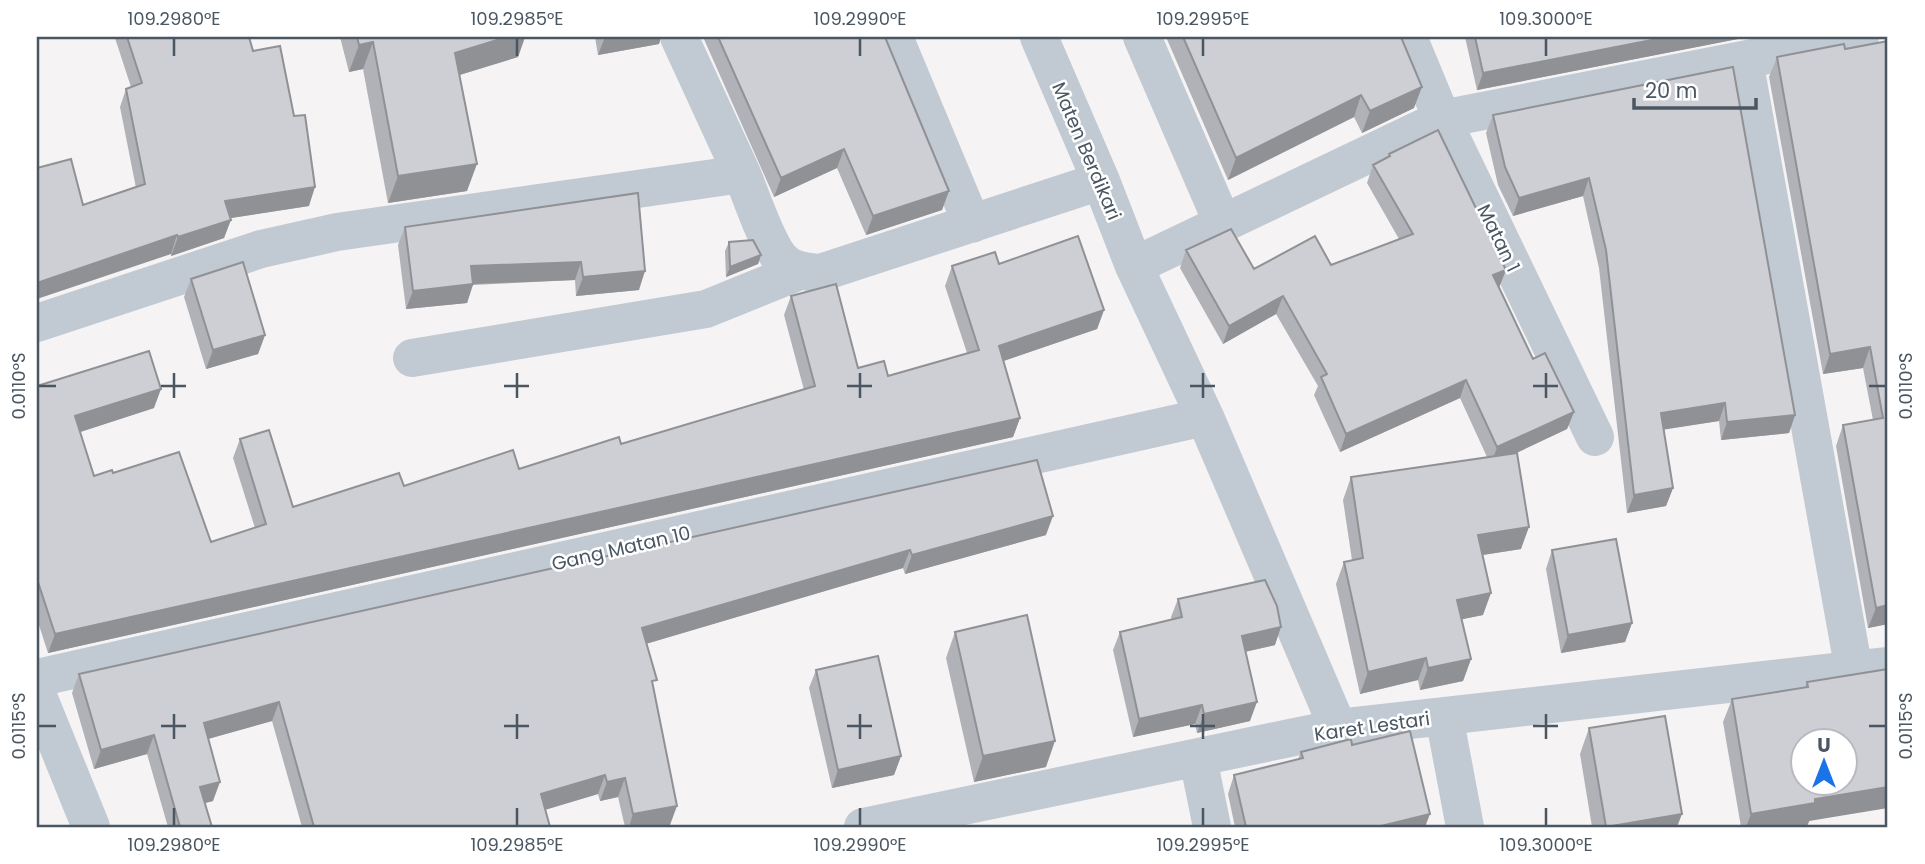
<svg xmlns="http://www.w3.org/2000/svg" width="1925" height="864" font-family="Poppins,sans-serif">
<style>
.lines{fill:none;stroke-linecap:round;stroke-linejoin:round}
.street{stroke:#c1cad2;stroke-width:38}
.wall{fill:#b0b2b7}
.shaded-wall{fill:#909195}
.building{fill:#cdcfd5;stroke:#909195;stroke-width:2;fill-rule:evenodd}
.ticks{fill:none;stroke:#4a5661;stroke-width:2.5}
.labels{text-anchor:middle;stroke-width:5;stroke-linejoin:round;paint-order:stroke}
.street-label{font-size:19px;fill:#4a5661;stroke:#fff}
.neatline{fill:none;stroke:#4a5661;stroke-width:2.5}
.ticks-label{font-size:18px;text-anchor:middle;fill:#4a5661}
</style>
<rect width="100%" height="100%" fill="#f5f3f3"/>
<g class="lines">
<path class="street" d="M679,37L742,174
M894,37L972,224
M1039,37L1101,181L1134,266L1205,417L1338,728
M1142,37L1223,224
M1408,37L1442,119L1595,437
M1744,60L1854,671
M1134,266L1442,119L1860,37
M37,323L261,249L337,232L742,174C751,195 768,249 784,262C793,271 808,272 820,273L1101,181
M412,358L706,309L800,271
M37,678L1205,417
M37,694L91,827
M1444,716L1465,827
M1198,758L1212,827
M863,827L1338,728L1888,666"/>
</g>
<path class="wall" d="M115,37H249L309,206L230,218L224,238L171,256V254L83,205L136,188L120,107L126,89L131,87L115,38Z
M340,37H525L518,57L460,75L467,191L388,203L363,69L349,72Z
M595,37H661L659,44L598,55Z
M703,37H885L949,191L942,210L866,235L837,168L774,197Z
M1166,37H1401L1414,108L1362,133L1354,117L1228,180Z
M1465,37H1748L1477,90Z
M1888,41V624L1868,628L1836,446L1843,425L1873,420L1863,368L1823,374L1769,77L1777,57L1845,49Z
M1733,67L1795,415L1789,433L1721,440L1719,421L1664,429L1673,488L1666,506L1627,513L1599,268L1583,196L1513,216L1498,185L1486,133L1493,115Z
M1389,154L1499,288L1533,359L1574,412L1567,429L1516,453L1521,549L1482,555L1483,615L1462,619L1471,659L1463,681L1420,690L1418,680L1360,694L1336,584L1344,562L1352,560L1343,500L1351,477L1487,457L1460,398L1340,452L1314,395L1318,386L1276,314L1223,344L1180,268L1186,250L1254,269L1331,265L1399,239L1367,183L1373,165L1388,157Z
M638,193L639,290L576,296L575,280L473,285L467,303L406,309L398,245L405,227Z
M729,242L761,255L758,264L726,277L725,251Z
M999,264L1104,310L1097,329L1003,361L1020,418L1013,437L48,653L37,619V386L154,408L80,432L94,476L113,473L211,542L255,528L233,458L240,439L293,507L404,486L519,469L621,444L804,390L784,315L791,296L858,368L888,376L967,353L945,286L952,266Z
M191,279L265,335L258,354L206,369L184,297Z
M1037,460L1046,535L905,574L903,568L646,644L670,825L657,827H625L618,797L600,801L598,794L545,810L550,827H302L272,721L208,739L213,801L205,803L212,827H168L147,754L94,769L72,693L79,674Z
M1552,550L1632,623L1625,642L1561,653L1546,569Z
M1178,599L1275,645L1245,652L1250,721L1197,733L1195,724L1133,737L1113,650L1120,632L1172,620L1171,617Z
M955,632L1046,767L974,782L946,658Z
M1888,669L1807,826L1799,827H1741L1723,722L1732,699L1805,687L1807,682Z
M816,670L901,756L894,775L832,788L809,688Z
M1589,728L1677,827H1592L1580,754Z
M1352,745L1425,827H1235L1228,794L1234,775L1298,759L1301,752Z"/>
<path class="shaded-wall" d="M507,37H525L518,57L446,79L455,53Z
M605,37H661L659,44L598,55Z
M1667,37H1748L1477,90L1483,73Z
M373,42L363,69L349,72L359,45Z
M1422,87L1414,108L1362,133L1370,111Z
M1361,95L1354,117L1228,180L1236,158Z
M844,149L837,168L774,197L781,178Z
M477,164L467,191L388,203L398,176Z
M1589,178L1583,196L1513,216L1519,198Z
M315,187L309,206L218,220L225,201Z
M949,191L942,210L866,235L873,216Z
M231,220L224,238L171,256L178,237Z
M177,235L171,254L37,299V283Z
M761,255L758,264L726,277L730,267Z
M581,262L575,280L473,284L467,303L406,309L413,291L471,266Z
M1506,270L1499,288L1493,275Z
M645,271L639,290L576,296L583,277Z
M1283,296L1276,314L1223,344L1229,326Z
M1104,310L1097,329L992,365L999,346Z
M265,335L258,354L206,369L213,350Z
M1870,347L1863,368L1823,374L1830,354Z
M1466,380L1460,398L1340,452L1346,434Z
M161,389L154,408L68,436L75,416Z
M1725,403L1719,421L1655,431L1661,413Z
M1574,412L1567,429L1491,465L1497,447Z
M1795,415L1789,433L1721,440L1727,422Z
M1020,418L1013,437L48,653L55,634Z
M1673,488L1666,506L1627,513L1634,495Z
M1053,516L1046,535L905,574L912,555Z
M1529,527L1521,549L1470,557L1478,535Z
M910,550L903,568L635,647L642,628Z
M1491,593L1483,615L1449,622L1457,600Z
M1888,605V624L1868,628L1876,608Z
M1632,623L1625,642L1561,653L1568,635Z
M1281,627L1275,645L1235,654L1242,636Z
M1426,658L1418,680L1360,694L1368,672Z
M1471,659L1463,681L1420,690L1428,668Z
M279,702L272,721L197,742L204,723Z
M1257,702L1250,721L1197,733L1204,714Z
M1202,705L1195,724L1133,737L1139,719Z
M154,735L147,754L94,769L101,750Z
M1055,741L1046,767L974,782L983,756Z
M901,756L894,775L832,788L838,770Z
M605,775L598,794L534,813L541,794Z
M625,778L618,797L600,801L607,782Z
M220,782L213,801L193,806L200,787Z
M1888,787V808L1809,821L1807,826L1799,827H1746L1751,814L1815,799Z
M677,806L670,825L657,827H629L633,814Z
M1430,814L1425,827H1377Z
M1682,814L1677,827H1606Z"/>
<path class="building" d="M127,37H249L253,51L280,46L294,116L305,115L315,187L225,201L231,220L178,237L177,235L37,283V168L71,159L83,205L145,184L126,89L142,83Z
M357,37H507L455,53L477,164L398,176L373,42L359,45Z
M718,37H885L949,191L873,216L844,149L781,178Z
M1183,37H1401L1422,87L1370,111L1361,95L1236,158Z
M1475,37H1667L1483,73Z
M1888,41V605L1876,608L1843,425L1883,418L1870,347L1830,354L1777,57L1844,44L1845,49Z
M1733,67L1795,415L1727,422L1725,403L1661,413L1673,488L1634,495L1606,250L1589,178L1519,198L1505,167L1493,115Z
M1438,130L1506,270L1493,275L1533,359L1545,353L1574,412L1497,447L1466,380L1346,434L1321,377L1327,374L1283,296L1229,326L1186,250L1231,229L1254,269L1315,236L1331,265L1413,234L1373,165L1390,156L1389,154Z
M638,193L645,271L583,277L581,262L471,266L473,284L413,291L405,227Z
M1078,236L1104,310L999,346L1020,418L55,634L37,579V386L149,351L161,389L75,416L94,476L112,470L113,473L179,452L211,542L266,524L240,439L269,430L293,507L399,473L404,486L513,450L519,469L619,437L621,444L815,386L791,296L836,284L858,368L884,361L888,376L979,350L952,266L995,252L999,264Z
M753,240L761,255L730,267L729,242Z
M243,262L265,335L213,350L191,279Z
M1517,453L1529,527L1478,535L1491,593L1457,600L1471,659L1428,668L1426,658L1368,672L1344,562L1363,558L1351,477Z
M1037,460L1053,516L912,555L910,550L642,628L657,680L652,681L677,806L633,814L625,778L607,782L605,775L541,794L550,827H314L279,702L204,723L220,782L200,787L212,827H180L154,735L101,750L79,674Z
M1616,539L1632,623L1568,635L1552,550Z
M1265,580L1277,606L1281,627L1242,636L1257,702L1204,714L1202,705L1139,719L1120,632L1182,617L1178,599Z
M1027,615L1055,741L983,756L955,632Z
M878,656L901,756L838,770L816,670Z
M1888,669V787L1815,799V803L1751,814L1732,699L1808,687L1807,682ZM1802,741H1844V783H1802Z
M1665,716L1682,814L1606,827L1589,728Z
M1410,731L1430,814L1377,827H1246L1234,775L1303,758L1301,752L1351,739L1352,745Z"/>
<path class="ticks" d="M174,38V56M517,38V56M860,38V56M1203,38V56M1546,38V56M174,373V398M517,373V398M860,373V398M1203,373V398M1546,373V398M38,386H56M161,386H186M504,386H529M847,386H872M1190,386H1215M1533,386H1558M1869,386H1886M174,714V739M517,714V739M860,714V739M1203,714V739M1546,714V739M38,726H56M161,726H186M504,726H529M847,726H872M1190,726H1215M1533,726H1558M1869,726H1886M174,808V826M517,808V826M860,808V826M1203,808V826M1546,808V826"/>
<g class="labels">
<g class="street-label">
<text transform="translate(1087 151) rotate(67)" y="7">Maten Berdikari</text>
<text transform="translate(1499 238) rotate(64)" y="7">Matan 1</text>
<text transform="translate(621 548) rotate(-13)" y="7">Gang Matan 10</text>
<text transform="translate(1372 726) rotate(-8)" y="7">Karet Lestari</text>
</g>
</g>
<rect width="1925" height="864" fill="none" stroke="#ffffff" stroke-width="77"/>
<g transform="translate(1824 762)"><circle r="33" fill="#ffffff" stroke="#b7bbc0" stroke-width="2"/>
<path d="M0-5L12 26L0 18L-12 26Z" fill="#1a73e8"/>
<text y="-10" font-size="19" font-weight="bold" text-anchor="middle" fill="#4a5661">U</text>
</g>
<path d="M1634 98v10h122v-10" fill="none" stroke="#4a5661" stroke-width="3.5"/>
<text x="1645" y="98" font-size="21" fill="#4a5661" stroke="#ffffff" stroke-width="5" paint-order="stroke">20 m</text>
<rect x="38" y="38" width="1848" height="788" class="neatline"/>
<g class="ticks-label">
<text x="174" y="25">109.2980°E</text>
<text x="517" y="25">109.2985°E</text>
<text x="860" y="25">109.2990°E</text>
<text x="1203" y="25">109.2995°E</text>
<text x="1546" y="25">109.3000°E</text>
<text transform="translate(19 386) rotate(-90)" y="6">0.0110°S</text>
<text transform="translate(1906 386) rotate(-90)" y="6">0.0110°S</text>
<text transform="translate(19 726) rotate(-90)" y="6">0.0115°S</text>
<text transform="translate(1906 726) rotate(-90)" y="6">0.0115°S</text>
<text x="174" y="851">109.2980°E</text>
<text x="517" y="851">109.2985°E</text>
<text x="860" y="851">109.2990°E</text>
<text x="1203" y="851">109.2995°E</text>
<text x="1546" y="851">109.3000°E</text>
</g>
</svg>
